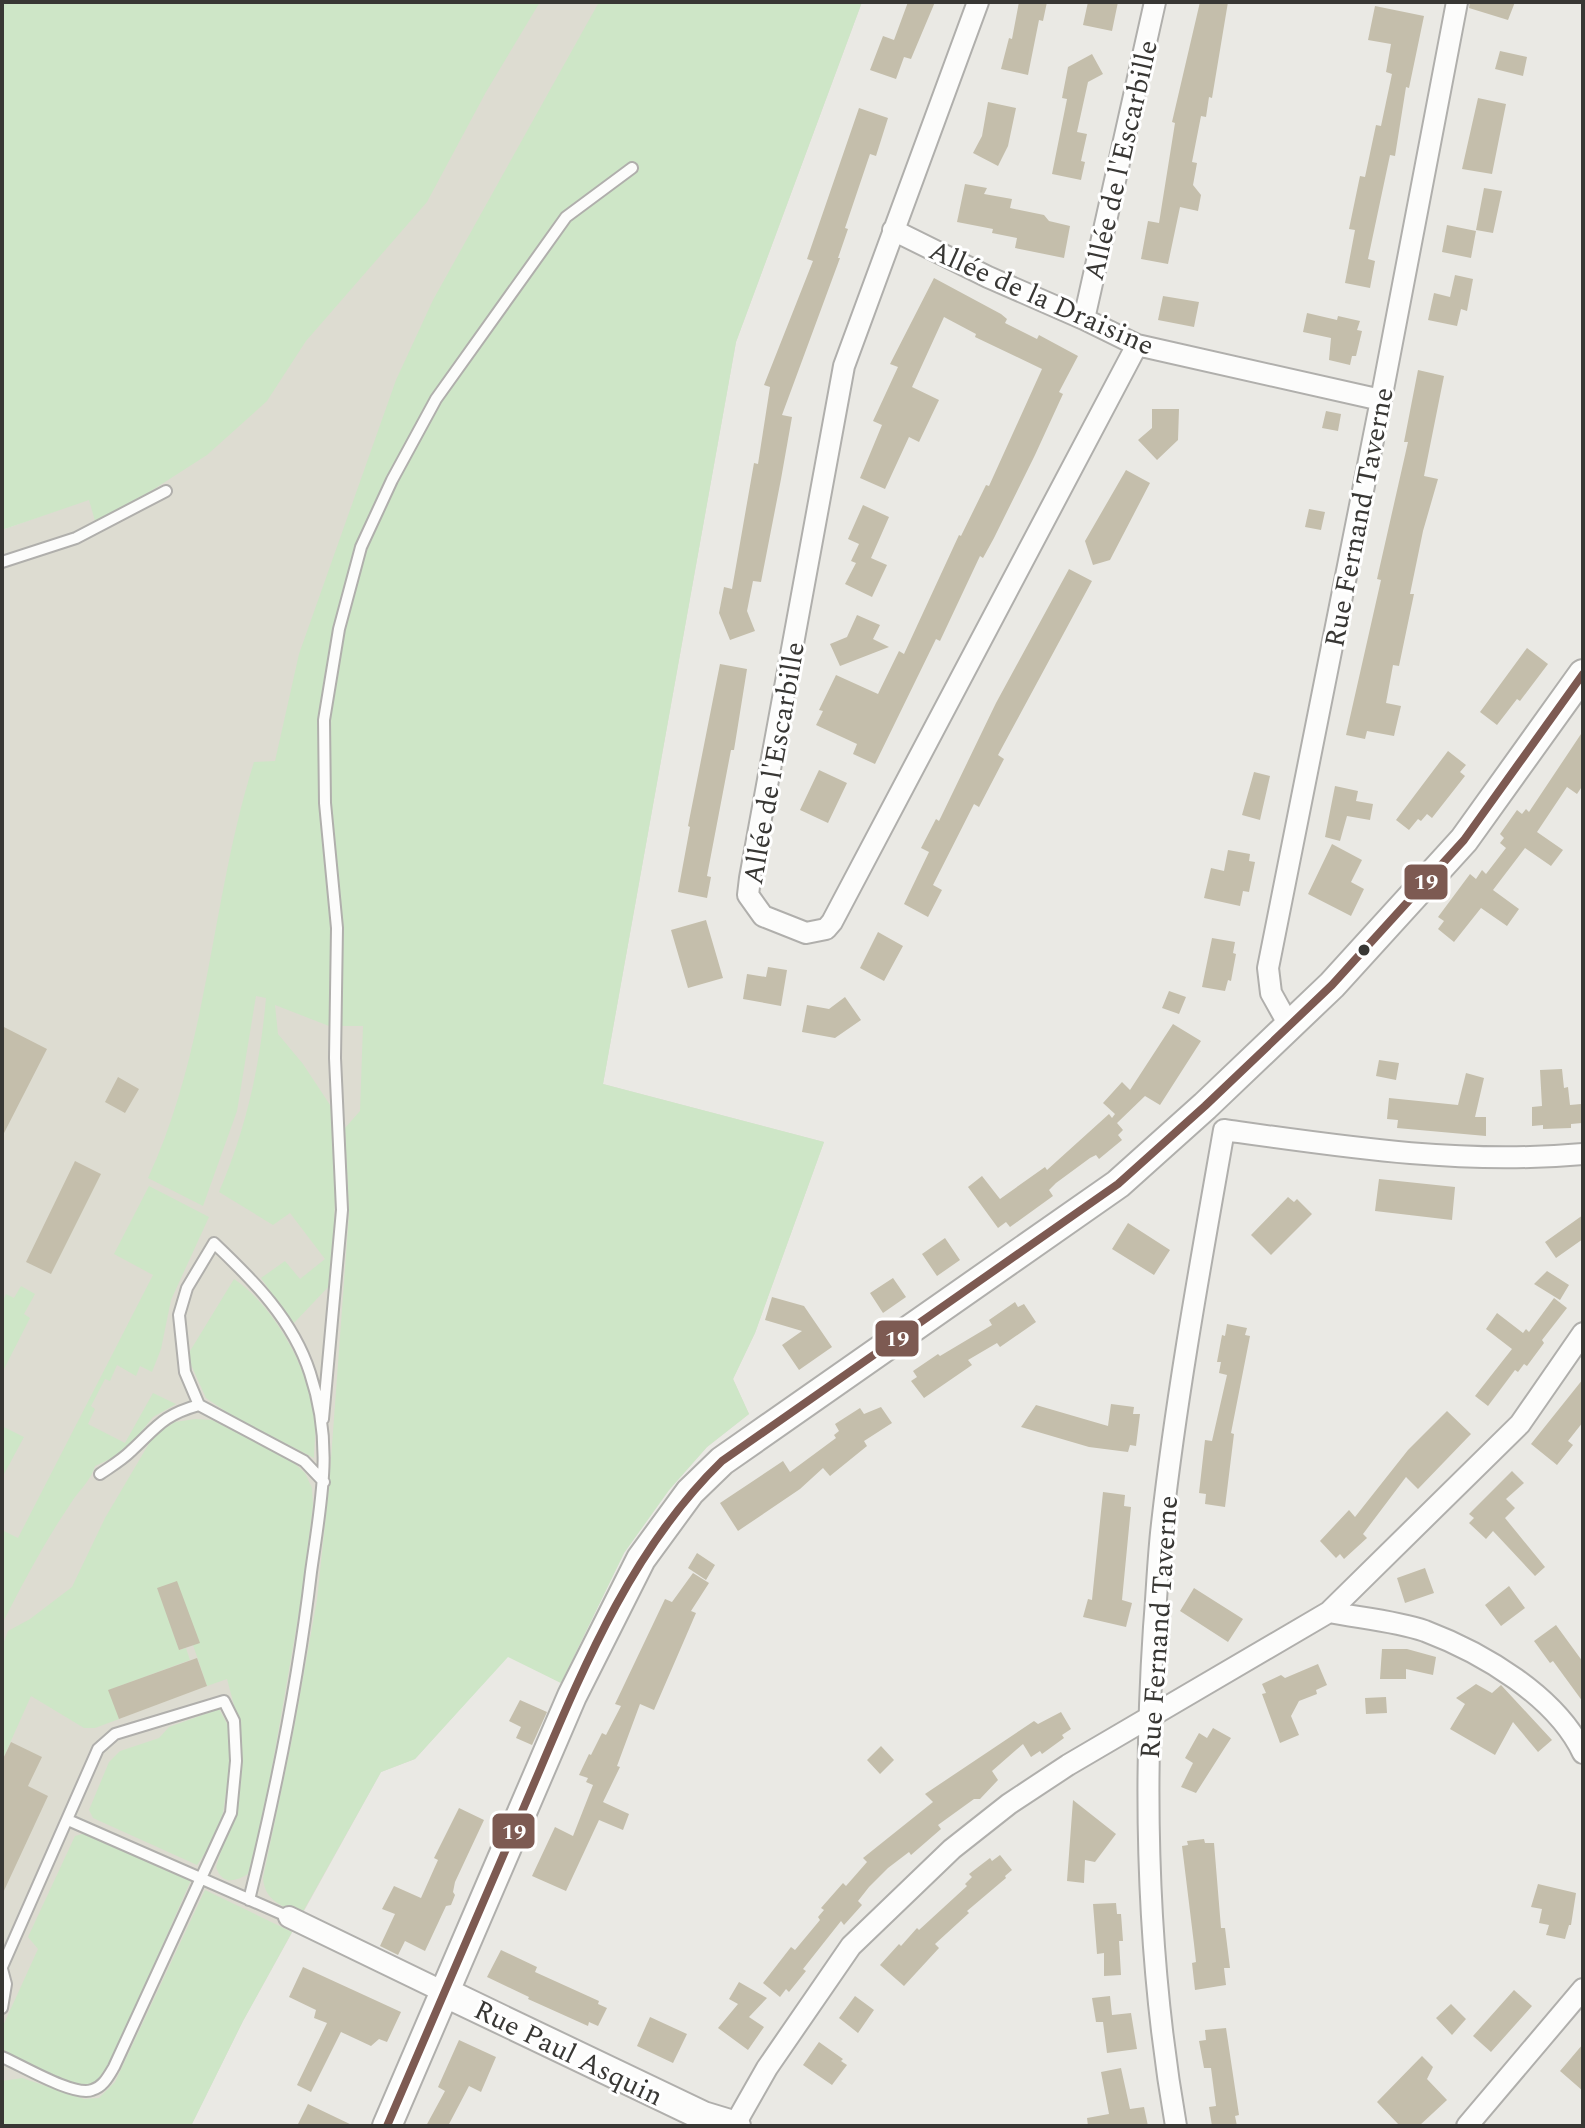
<svg xmlns="http://www.w3.org/2000/svg" width="1585" height="2128" font-family="Spectral,serif">
<style>
.built{fill:#dddcd1}
.green{fill:#cee6c7;fill-rule:evenodd}
.building{fill:#c4beab}
.lines{fill:none;stroke-linecap:round;stroke-linejoin:round}
.lane-casing{stroke:#b0afac;stroke-width:14}
.street-casing{stroke:#b0afac;stroke-width:24}
.secondary-casing{stroke:#b0afac;stroke-width:32}
.lane{stroke:#fcfcfb;stroke-width:10}
.street{stroke:#fcfcfb;stroke-width:20}
.secondary{stroke:#fcfcfb;stroke-width:28}
.bus-1-casing{stroke:#fff;stroke-width:14}
.bus-1{stroke:#7d5a52;stroke-width:8}
.bus-dot{fill:#383734;stroke:#fff;stroke-width:3}
.labels{text-anchor:middle;stroke-width:6;stroke-linejoin:round;paint-order:stroke}
.street-label{font-size:28px;fill:#383734;stroke:#fff}
.line-badge{stroke:#fff;stroke-width:3}
.badge-label{font-size:22px;text-anchor:middle;font-weight:bold;fill:#fff}
</style>
<rect width="100%" height="100%" fill="#eae9e4"/>
<path class="built" d="M477,2H862L736,342L603,1084L824,1142L755,1333L733,1379L749,1414L707,1447L669,1490L624,1553L561,1683L508,1656L415,1759L381,1772L243,2021L191,2126H2V530L66,507Z"/>
<path class="green" d="M2,2H540L486,92L427,202L306,341L267,401L207,455L151,491L95,521L89,500L2,530Z
M599,2H862L736,342L603,1084L824,1142L755,1333L733,1379L749,1414L707,1447L669,1490L624,1553L561,1683L508,1657L415,1759L381,1772L301,1915C282,1905 265,1902 263,1878L292,1739L317,1600L329,1486L349,1214L345,1128L360,1111L363,1026H329L275,1005L278,1034L303,1064L332,1108L335,1197L332,1283L293,1324L261,1278L285,1261L300,1279L325,1259L290,1213L273,1225L219,1192C246,1129 260,1066 266,998L256,996L237,1111L203,1206L148,1178C209,1047 211,898 254,762L275,761L299,654L396,380L433,300ZM393,466L399,471L365,547L345,629L334,697H324L358,546Z
M149,1186L209,1217L171,1300L161,1349L152,1372L140,1366L136,1376L117,1365L110,1381L105,1379L91,1406L95,1409L88,1424L125,1443L153,1393L176,1404L153,1417L125,1452L95,1466C91,1481 79,1490 71,1503C45,1541 23,1583 2,1624V1530L18,1538L153,1275L114,1254Z
M234,1279C274,1306 307,1367 315,1414C317,1428 314,1444 314,1458L234,1417L206,1398L187,1356Z
M21,1286L35,1294L24,1314L30,1318L2,1373V1303L6,1294L14,1298Z
M195,1419L212,1420L292,1461L305,1473L312,1488L313,1505L301,1601L265,1808L248,1874C235,1882 222,1885 216,1867L233,1814L236,1713L227,1679L207,1686L193,1645L158,1588L179,1650L186,1648L190,1660L109,1690L119,1719L95,1728H84L31,1696L2,1761V1647L8,1631L30,1619L72,1587L105,1518L154,1435L175,1422Z
M2,1426L24,1437L2,1478Z
M219,1709L229,1727L230,1766L223,1813L210,1846L197,1865L93,1818L89,1810L109,1762L120,1751L159,1738L169,1727Z
M86,1833L191,1880L110,2065C108,2070 105,2078 101,2081C84,2098 21,2059 2,2049V2028L38,1949L28,1937L75,1836Z
M205,1890L292,1932L243,2021L191,2126H2V2081L22,2078L84,2099L99,2098L115,2082Z"/>
<path class="building" d="M908,2H935L911,59L904,57L896,79L870,70L883,36L894,40Z
M1019,2H1047L1043,21L1039,20L1028,75L1001,69L1009,38L1012,39Z
M1088,2H1118L1112,31L1083,25Z
M1200,2H1228L1212,98L1209,97L1206,117L1201,116L1192,162L1197,163L1193,185L1201,195L1198,211L1180,207L1168,264L1141,259L1148,221L1159,223L1175,123L1172,122Z
M1470,2H1515L1508,20L1469,8Z
M1375,6L1424,16L1409,88L1406,87L1395,156L1390,155L1368,259L1375,261L1370,288L1345,283L1355,230L1349,229L1360,176L1365,177L1376,125L1381,126L1392,74L1386,72L1391,44L1368,40Z
M1500,51L1527,57L1523,76L1495,69Z
M1092,54L1103,74L1088,82L1077,132L1087,134L1081,161L1085,162L1081,180L1052,174L1067,99L1062,98L1068,67Z
M1478,98L1506,104L1492,174L1462,169Z
M988,102L1016,108L1008,146L998,166L973,153L982,136Z
M859,108L888,118L876,156L870,154L845,228L848,229L838,258H840L782,415L792,417L781,479L761,582L753,581L747,611L755,631L730,640L719,613L724,587L732,589L754,463L758,464L770,387L764,385L813,261L807,259Z
M965,184L987,188L984,194L1012,199L1010,208L1044,215L1049,221L1070,226L1064,258L1015,248L1017,238L992,233L993,229L957,222Z
M1484,188L1502,191L1493,233L1476,230Z
M1447,225L1476,231L1471,258L1442,252Z
M1455,275L1473,279L1467,311L1461,309L1457,326L1428,320L1434,293L1450,297Z
M934,278L1001,314L1007,319L1005,323L1037,339L1039,335L1078,356L1059,392L1063,394L1035,455L994,538L983,558L980,556L940,641L936,639L875,764L853,754L857,744L816,725L823,711L819,710L836,675L878,694L899,651L904,654L959,535L961,536L986,485L989,486L1042,369L975,337L976,334L944,317L912,387L939,400L919,442L909,437L885,489L860,478L882,425L873,421L898,367L890,364Z
M1163,296L1199,302L1194,327L1158,320Z
M1307,313L1337,320L1338,316L1360,321L1357,330L1362,331L1356,356H1352L1350,365L1329,360L1331,338L1303,332Z
M1418,370L1444,376L1424,476L1438,479L1423,531L1410,594H1414L1399,666L1393,665L1386,703L1401,706L1394,736L1367,731L1365,739L1346,735L1381,580L1377,579L1408,442H1404Z
M1152,409H1179L1178,440L1157,460L1138,440L1152,428Z
M1326,411L1341,414L1338,431L1322,428Z
M1126,470L1150,483L1110,560L1093,565L1085,541Z
M863,505L889,517L871,558L887,565L872,597L845,584L856,563L851,561L859,544L848,539Z
M1309,509L1325,512L1321,530L1305,527Z
M1069,569L1092,581L998,755L1004,759L979,807L974,804L933,885L942,890L928,917L904,904L929,852L921,848L936,819L939,821L996,703Z
M857,615L880,625L873,639L889,647L840,666L830,644L847,637Z
M1527,648L1548,664L1520,701L1517,699L1497,725L1480,712Z
M720,664L747,669L734,750H731L707,876L711,877L707,898L678,892L690,827L688,826Z
M1583,731V785L1577,794L1567,787L1537,832L1563,850L1551,866L1525,848L1493,890L1519,909L1507,926L1481,908L1454,942L1438,929L1444,921L1438,917L1470,874L1476,879L1482,870L1486,874L1506,848L1500,843L1504,838L1500,834L1517,810L1522,814L1526,809L1529,812Z
M1448,751L1466,765L1460,772L1465,776L1432,818L1427,814L1421,821L1418,819L1409,830L1396,820Z
M819,770L847,783L828,823L800,810Z
M1254,772L1270,776L1260,820L1242,815Z
M1335,786L1358,791L1356,801L1373,804L1370,820L1347,816L1340,841L1325,837Z
M1332,844L1362,860L1351,882L1364,889L1351,916L1308,894Z
M1228,850L1250,854L1249,861L1255,862L1249,892L1243,891L1240,906L1204,898L1211,868L1224,871Z
M706,920L723,978L688,988L671,930Z
M878,932L903,946L884,981L860,968Z
M1212,938L1235,942L1233,953L1236,954L1231,981L1228,980L1225,991L1202,987Z
M768,967L787,970L781,1006L743,999L747,974L766,977Z
M1169,991L1186,997L1179,1014L1162,1008Z
M845,997L861,1020L835,1038L802,1032L807,1005L829,1009Z
M1173,1024L1201,1041L1160,1105L1145,1096L1117,1123L1123,1130L1118,1135L1122,1140L1099,1159L1096,1155L1090,1158L1056,1183L1049,1190L1053,1196L1010,1227L1006,1222L998,1228L968,1187L982,1176L1000,1199L1045,1167L1047,1170L1109,1114L1112,1118L1115,1114L1103,1103L1122,1082L1130,1090Z
M2,1026L47,1049L2,1137Z
M1379,1060L1399,1063L1396,1080L1376,1076Z
M1562,1069L1564,1088L1568,1087L1570,1105L1581,1104L1582,1123L1571,1124V1128L1543,1129V1125L1532,1126V1107L1542,1106L1540,1070Z
M1466,1073L1484,1078L1475,1117H1486V1136L1397,1128L1398,1120L1387,1119L1389,1098L1458,1105Z
M118,1077L139,1089L125,1113L105,1102Z
M75,1161L101,1174L51,1274L26,1262Z
M1379,1179L1455,1187L1452,1220L1375,1211Z
M1288,1197L1294,1202L1297,1199L1312,1214L1271,1255L1251,1235Z
M1583,1215V1239L1556,1258L1545,1242Z
M1128,1223L1170,1250L1154,1275L1112,1249Z
M945,1238L960,1260L937,1276L922,1254Z
M1547,1271L1569,1285L1560,1300L1534,1284Z
M893,1278L906,1297L883,1313L870,1293Z
M772,1297L804,1306L832,1347L799,1370L782,1345L802,1331L765,1320Z
M1554,1298L1567,1308L1542,1340L1544,1343L1527,1366L1524,1364L1518,1372L1515,1370L1488,1406L1475,1396L1512,1349L1486,1329L1497,1313L1523,1333L1526,1329L1529,1332Z
M1015,1302L1018,1307L1024,1304L1036,1322L1000,1347L997,1343L968,1360L972,1365L924,1398L911,1381L917,1377L913,1371L938,1354L940,1356L992,1325L989,1320Z
M1227,1324L1247,1328L1245,1335L1250,1336L1231,1433L1234,1434L1225,1507L1205,1504L1206,1494L1199,1493L1205,1440L1212,1441L1227,1375L1219,1373L1221,1362H1217L1222,1335L1225,1336Z
M1583,1379V1422L1568,1441L1573,1445L1557,1465L1531,1444Z
M1111,1404L1134,1407L1133,1414H1140L1136,1446L1130,1445L1128,1452L1089,1447L1021,1427L1036,1405L1108,1426Z
M881,1407L892,1423L864,1441L867,1446L830,1476L823,1468L800,1489L738,1531L720,1503L783,1461L790,1472L836,1438L834,1435L839,1431L835,1424L860,1408L864,1414Z
M1447,1411L1471,1434L1418,1489L1406,1477L1363,1534L1367,1538L1344,1559L1340,1554L1336,1558L1320,1541L1349,1510L1355,1517L1408,1450Z
M1512,1471L1524,1483L1506,1499L1515,1508L1505,1518L1545,1567L1535,1576L1493,1531L1486,1539L1469,1523L1474,1518L1469,1514Z
M1103,1492L1125,1495L1124,1506L1131,1507L1122,1600L1132,1603L1126,1627L1083,1617L1088,1599L1092,1600Z
M697,1553L715,1565L706,1580L688,1568Z
M1425,1568L1434,1593L1405,1603L1397,1578Z
M693,1573L709,1583L691,1611L696,1613L654,1710L640,1704L617,1766L620,1767L603,1802L629,1814L623,1830L599,1820L566,1891L532,1876L555,1827L573,1836L593,1785L586,1782L588,1778L579,1775L589,1754L591,1755L602,1733L606,1735L621,1706L615,1704L665,1599L672,1602Z
M177,1581L200,1643L179,1650L157,1588Z
M1509,1586L1525,1608L1501,1626L1485,1605Z
M1194,1588L1243,1619L1228,1642L1180,1611Z
M1556,1625L1583,1662V1702L1553,1661L1550,1663L1534,1641Z
M1382,1649H1407L1436,1657L1433,1675L1406,1669V1679H1380Z
M197,1658L207,1686L119,1719L108,1690Z
M1318,1664L1327,1685L1316,1690L1317,1694L1299,1701L1291,1716L1299,1735L1280,1743L1262,1694L1266,1693L1262,1684L1281,1675L1285,1678Z
M1476,1684L1492,1693L1501,1685L1552,1740L1538,1752L1513,1722L1495,1755L1450,1729L1465,1704L1456,1698Z
M1386,1697L1387,1713L1366,1714L1365,1698Z
M520,1700L547,1712L532,1745L516,1738L521,1727L509,1721Z
M1061,1712L1071,1729L1062,1735L1064,1738L1042,1754L1040,1751L1031,1757L1023,1744L992,1771L998,1780L980,1799H974L938,1825L941,1829L911,1855L909,1852L888,1868L869,1887L858,1901L862,1905L844,1925L841,1921L803,1969L806,1971L789,1992L786,1989L780,1997L763,1983L791,1947L795,1950L820,1920L818,1917L824,1910L821,1908L843,1883L846,1886L867,1862L863,1858L933,1802L925,1794L1034,1721L1038,1724Z
M1213,1728L1231,1738L1196,1793L1181,1787L1193,1763L1185,1758L1199,1733L1207,1738Z
M11,1742L42,1757L28,1786L48,1796L2,1895V1761Z
M881,1746L894,1760L880,1774L867,1760Z
M1073,1800L1116,1834L1095,1862L1085,1860L1084,1883L1067,1881Z
M459,1808L484,1820L455,1882L453,1892L455,1895L451,1905L446,1906L425,1951L405,1941L398,1955L380,1946L395,1914L382,1909L394,1886L421,1898L438,1860L434,1858Z
M1204,1839L1205,1843H1214L1221,1928H1225L1230,1968H1224L1226,1985L1195,1990L1192,1963L1196,1962L1194,1944L1182,1846L1188,1845L1187,1841Z
M1000,1855L1012,1870L1005,1876L1006,1878L967,1911L969,1913L935,1944L939,1948L904,1986L880,1965L899,1944L901,1946L917,1928L919,1930L967,1886L965,1884L972,1877L969,1874L990,1858L992,1861Z
M1538,1884L1576,1893L1571,1925H1569L1565,1939L1546,1935L1549,1925L1539,1923L1542,1909L1531,1907Z
M1116,1903L1117,1914H1121L1123,1941H1119L1121,1975L1104,1976V1953L1097,1954L1093,1904Z
M501,1950L537,1967L535,1972L599,2001L598,2004L607,2008L598,2026L589,2022L588,2026L528,1999L529,1997L487,1977Z
M303,1967L401,2012L387,2042L379,2039L371,2046L341,2032L311,2092L297,2085L327,2023L314,2018L316,2010L289,1997Z
M739,1982L767,1998L749,2017L764,2027L748,2050L718,2028L738,2004L729,1999Z
M1514,1990L1532,2006L1491,2052L1473,2036Z
M855,1996L874,2010L858,2033L839,2018Z
M1110,1996L1112,2015L1131,2013L1137,2049L1107,2053L1103,2022H1096L1092,1998Z
M1451,2004L1466,2019L1452,2035L1436,2018Z
M650,2017L687,2034L673,2063L637,2046Z
M1226,2028L1239,2115L1235,2116L1237,2126H1212L1209,2107L1216,2106L1211,2068H1204L1199,2041L1206,2040L1205,2030Z
M459,2040L496,2057L481,2092L469,2086L448,2126H426L445,2091L438,2087Z
M819,2042L843,2059L841,2061L847,2065L832,2085L803,2065Z
M1583,2044V2091L1560,2071Z
M1422,2056L1433,2067L1427,2079L1447,2100L1419,2126H1400L1377,2102Z
M1121,2068L1130,2109L1144,2107L1148,2126H1088L1087,2118L1109,2114L1101,2072Z
M308,2104L354,2126H297Z"/>
<g class="lines">
<defs>
<path id="lane" d="M2,562L76,538L166,491
M323,1419L342,1210L335,1058L337,928L325,803L324,720L339,629L361,547L392,480L436,399L566,217L632,168
M100,1474C110,1467 122,1460 131,1451C157,1427 163,1415 199,1405
M68,1820L289,1917
M249,1900C276,1791 298,1683 311,1572C321,1500 334,1445 310,1373C293,1320 254,1281 214,1243L187,1288L179,1315L185,1372L199,1405L304,1461L324,1482
M2,1967L98,1749L115,1734L224,1701L234,1721L236,1761L231,1813L114,2067C108,2077 103,2087 92,2090C74,2097 21,2065 2,2057
M2,1969L6,1984L2,2008"/>
<path id="street" d="M978,2L844,366L750,878L748,895L763,916L806,933L826,929L832,922L1137,345
M893,230L988,277L1084,319L1137,345L1381,400
M1084,319L1155,2
M1290,1027L1271,993L1268,968L1381,400L1457,2
M1224,1130C1344,1147 1462,1165 1583,1154
M1329,1612C1360,1618 1396,1621 1425,1631C1483,1653 1556,1696 1583,1753
M289,1917L446,1993
M734,2126L767,2068L851,1946L952,1849L1009,1804L1068,1765L1329,1612L1520,1424L1583,1333
M1176,2126C1147,1961 1143,1794 1154,1627C1157,1592 1158,1558 1162,1524C1177,1392 1201,1261 1224,1130
M1467,2126L1583,1989"/>
<path id="secondary" d="M446,1993L703,2116L736,2126
M387,2126L572,1696L641,1559L690,1492L722,1461L1118,1184L1205,1106L1332,985L1464,840L1583,674"/>
</defs>
<use href="#lane" class="lane-casing"/>
<use href="#street" class="street-casing"/>
<use href="#secondary" class="secondary-casing"/>
<use href="#lane" class="lane"/>
<use href="#street" class="street"/>
<use href="#secondary" class="secondary"/>
<defs>
<path id="bus-1" d="M387,2126C433,2020 478,1913 524,1807C576,1686 625,1555 722,1461L1118,1184L1205,1106L1332,985L1464,840L1583,674"/>
</defs>
<use href="#bus-1" class="bus-1-casing"/>
<use href="#bus-1" class="bus-1"/>
</g>
<circle class="bus-dot" cx="1364" cy="950" r="7"/>
<g class="labels">
<g class="street-label">
<text transform="translate(1120 160) rotate(-77)" y="10">Allée de l'Escarbille</text>
<text transform="translate(1042 297) rotate(24)" y="10">Allée de la Draisine</text>
<text transform="translate(1358 517) rotate(-79)" y="10">Rue Fernand Taverne</text>
<text transform="translate(773 763) rotate(-80)" y="10">Allée de l'Escarbille</text>
<text transform="translate(1158 1627) rotate(-86)" y="10">Rue Fernand Taverne</text>
<text transform="translate(569 2052) rotate(26)" y="10">Rue Paul Asquin</text>
</g>
</g>
<g class="line-badge">
<rect x="1403" y="863" width="46" height="38" rx="8" fill="#7d5a52"/>
<rect x="874" y="1319" width="46" height="39" rx="8" fill="#7d5a52"/>
<rect x="491" y="1812" width="45" height="38" rx="8" fill="#7d5a52"/>
</g>
<g class="badge-label">
<text x="1426" y="889">19</text>
<text x="897" y="1346">19</text>
<text x="514" y="1839">19</text>
</g>
<rect width="1585" height="2128" fill="none" stroke="#383734" stroke-width="8"/>
</svg>
